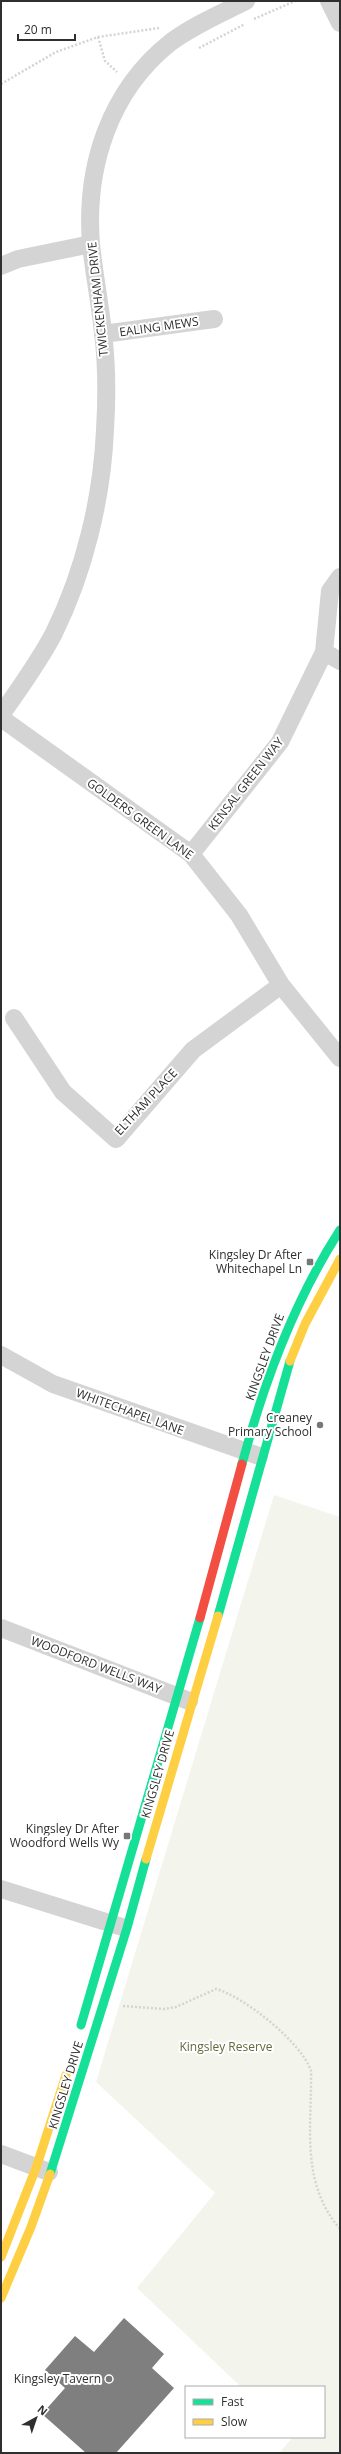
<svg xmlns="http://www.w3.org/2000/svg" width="341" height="2454" font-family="'Open Sans',sans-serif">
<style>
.green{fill:#f3f5ec}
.building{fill:#7f7f7f}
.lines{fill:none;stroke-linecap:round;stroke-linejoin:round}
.path{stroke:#d4d4d4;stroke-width:2.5;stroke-dasharray:2 2;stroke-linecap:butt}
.street{stroke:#d4d4d4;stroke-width:18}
.fast{stroke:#16e098;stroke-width:9}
.slow{stroke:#ffcf43;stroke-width:9}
.jam{stroke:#f24e42;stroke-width:9}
.poi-dot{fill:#787878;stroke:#fff;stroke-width:1.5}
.labels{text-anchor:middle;stroke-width:4;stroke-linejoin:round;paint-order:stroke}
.street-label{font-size:12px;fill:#2f2f2f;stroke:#fff}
.poi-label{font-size:12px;fill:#2f2f2f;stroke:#fff;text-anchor:end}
.park-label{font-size:12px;fill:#606c3c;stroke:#fff}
</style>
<rect width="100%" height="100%" fill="#fff"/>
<path class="green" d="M274,1495L340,1517V2453H279L293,2437H324V2387H241L137,2288L215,2193L96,2082Z"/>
<path class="building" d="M124,2318L164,2354L152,2368L174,2388L116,2453H86L42,2414L65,2388L45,2370L75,2336L94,2352Z"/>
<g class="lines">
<path class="path" d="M254,19L295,1
M98,37L105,61L117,72
M199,48L245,24
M1,84L56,52L98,37L159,28
M123,2006L164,2009L176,2007L216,1989C245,1997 302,2043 311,2071C312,2127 300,2182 340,2229"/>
<path class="street" d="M329,1L340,23
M1,266L18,259L91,244
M103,334L214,319
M324,652L340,661
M1,715C19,689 39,662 54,633C84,572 102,499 105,430C107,398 107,365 103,333C100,303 94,274 91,244C85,167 109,91 171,42C194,25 220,14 246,1
M1,718L191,854L239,915L281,985L340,1058
M191,854L280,742L324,652L330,591L340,577
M14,1018L63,1092L116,1139L193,1050L281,985
M1,1355L53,1384L259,1456
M1,1628L189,1701
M1,1889L122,1927
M1,2154L49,2172"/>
<path class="fast" d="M242,1464C264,1382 294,1301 340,1230
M218,1616L290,1361
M81,2025L200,1618
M50,2174L127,1928L146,1859"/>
<path class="slow" d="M290,1361L305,1324L340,1259
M146,1859L218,1616
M1,2257L36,2168L66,2075
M1,2298L31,2227L50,2174"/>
<path class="jam" d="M200,1618L242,1464"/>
</g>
<g class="poi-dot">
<rect x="306" y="1258" width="8" height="8" rx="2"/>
<circle cx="320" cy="1425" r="4"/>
<rect x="123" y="1832" width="8" height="8" rx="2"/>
<circle cx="109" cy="2379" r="4"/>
</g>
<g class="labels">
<g class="street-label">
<text transform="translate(98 299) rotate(-96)" y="4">TWICKENHAM DRIVE</text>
<text transform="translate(159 327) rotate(-8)" y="4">EALING MEWS</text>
<text transform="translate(246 784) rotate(-52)" y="4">KENSAL GREEN WAY</text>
<text transform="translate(140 819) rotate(36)" y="4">GOLDERS GREEN LANE</text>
<text transform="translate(146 1102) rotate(-47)" y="4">ELTHAM PLACE</text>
<text transform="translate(265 1357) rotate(-70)" y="4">KINGSLEY DRIVE</text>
<text transform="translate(130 1412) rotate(20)" y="4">WHITECHAPEL LANE</text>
<text transform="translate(96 1665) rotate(21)" y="4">WOODFORD WELLS WAY</text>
<text transform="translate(158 1774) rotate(-74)" y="4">KINGSLEY DRIVE</text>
<text transform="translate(66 2085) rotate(-73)" y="4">KINGSLEY DRIVE</text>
</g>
<g class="poi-label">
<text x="302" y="1259">Kingsley Dr After<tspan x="302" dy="14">Whitechapel Ln</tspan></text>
<text x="312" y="1422">Creaney<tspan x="312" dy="14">Primary School</tspan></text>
<text x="119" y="1833">Kingsley Dr After<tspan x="119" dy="14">Woodford Wells Wy</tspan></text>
<text x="101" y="2383">Kingsley Tavern</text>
</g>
<g class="park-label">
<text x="226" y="2051">Kingsley Reserve</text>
</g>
</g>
<rect width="341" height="2454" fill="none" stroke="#2f2f2f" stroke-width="4"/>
<rect x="185" y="2386" width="140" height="52" fill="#ffffff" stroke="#acacac"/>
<rect x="193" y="2399" width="20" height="6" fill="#16e098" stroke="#acacac"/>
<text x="221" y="2406" font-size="12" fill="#2f2f2f">Fast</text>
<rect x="193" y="2419" width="20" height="6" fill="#ffcf43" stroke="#acacac"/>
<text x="221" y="2426" font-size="12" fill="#2f2f2f">Slow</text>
<g transform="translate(36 2418) rotate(40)" stroke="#ffffff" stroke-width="3" paint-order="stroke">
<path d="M0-3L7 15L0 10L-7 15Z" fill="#2f2f2f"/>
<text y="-6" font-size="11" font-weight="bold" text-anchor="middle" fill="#2f2f2f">N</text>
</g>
<path d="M18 34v6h57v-6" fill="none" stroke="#2f2f2f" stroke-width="2"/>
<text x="24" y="34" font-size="12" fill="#2f2f2f" stroke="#ffffff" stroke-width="3" paint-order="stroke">20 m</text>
</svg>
